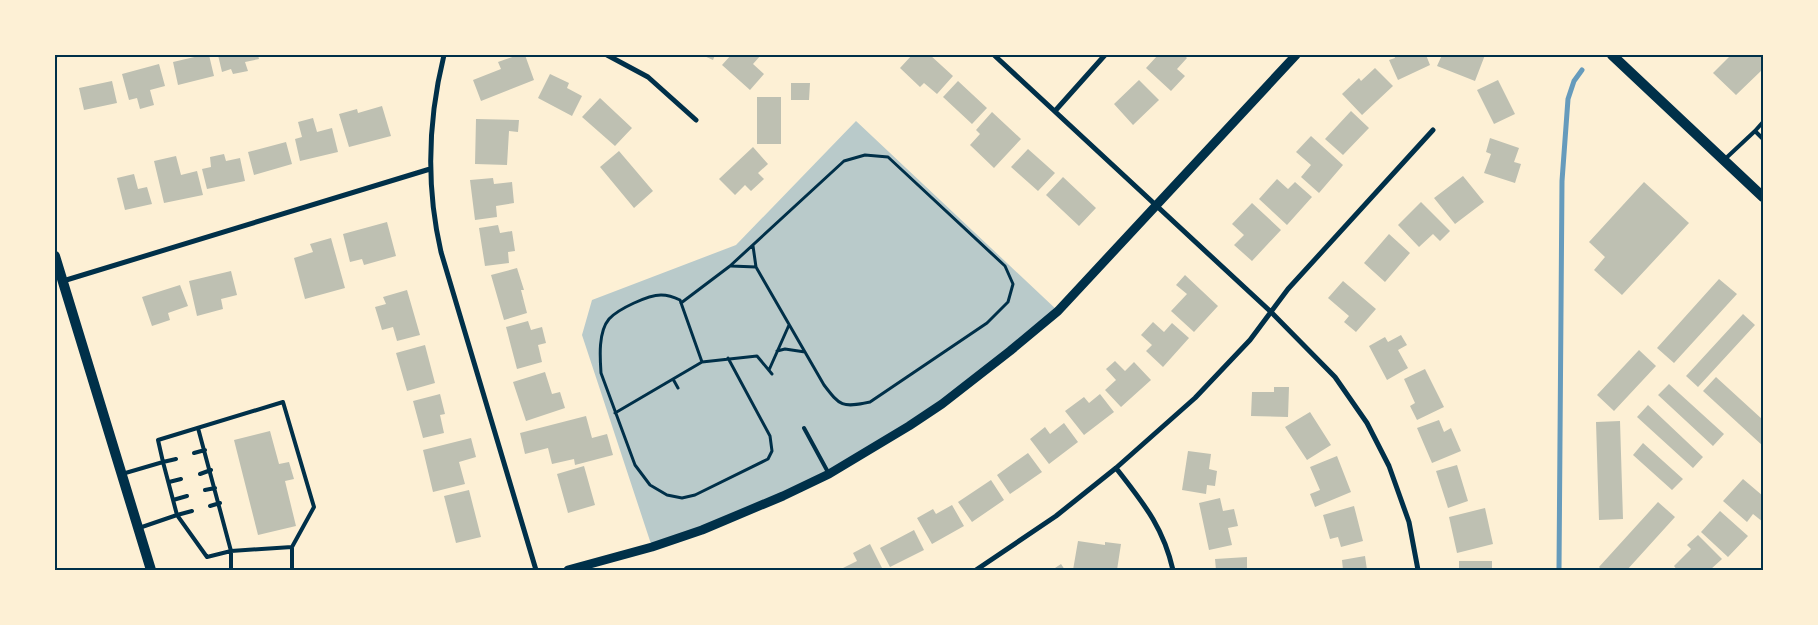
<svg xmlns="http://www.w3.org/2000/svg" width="1818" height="625" font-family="Mulish,sans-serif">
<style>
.green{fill:#b9caca}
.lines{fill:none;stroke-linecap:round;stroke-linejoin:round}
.stream{stroke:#669bbc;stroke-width:5}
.building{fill:#bec0b2}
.path{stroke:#003049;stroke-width:3}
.service{stroke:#003049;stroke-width:4}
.minor{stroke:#003049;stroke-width:5}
.tertiary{stroke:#003049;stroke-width:9}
.secondary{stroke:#003049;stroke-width:10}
.neatline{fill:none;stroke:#003049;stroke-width:2}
</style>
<rect width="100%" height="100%" fill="#fdf0d5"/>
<path class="green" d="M856,121L1058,311L942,404L829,474L652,547L582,335L592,300L736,245Z"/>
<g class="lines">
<path class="stream" d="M1559,570L1562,181L1568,99L1574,81L1582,70"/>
</g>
<path class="building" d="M203,55H209L214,76L178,85L173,62Z
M218,55H258L259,59L245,62L248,71L233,74L231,69L222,72Z
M518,55H525L534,80L481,101L473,80L501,69L498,62Z
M702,55H715L713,60Z
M731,55H761L753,64L764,74L750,90L722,65Z
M912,55H930L953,76L937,94L924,83L920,87L900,68Z
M1158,55H1184L1187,58L1177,69L1185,76L1171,91L1146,68Z
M1394,55H1426L1430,65L1398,80L1389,60L1395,58Z
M1442,55H1485L1475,81L1437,66Z
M1731,55H1763V69L1736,95L1713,73Z
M159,64L165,86L150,90L154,105L140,109L137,98L129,100L122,74Z
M1375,68L1393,86L1362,115L1342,94L1359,78L1361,81Z
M550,74L569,83L567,88L582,96L572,116L538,98Z
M1139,80L1159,100L1133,125L1114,104Z
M1498,80L1515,114L1494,124L1477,90Z
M112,81L117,103L84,110L79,88Z
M958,81L987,108L972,124L943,97Z
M791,83H810L809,100H791Z
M757,97H781V144H757Z
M600,98L632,128L615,146L582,117Z
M382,106L391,136L349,147L339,114L357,109L358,113Z
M1351,111L1369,128L1343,155L1325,139Z
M992,112L1021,139L994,168L970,145L980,134L976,130Z
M313,118L317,132L332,128L338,152L300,161L295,139L302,137L298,122Z
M476,119L519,120L518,132L509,131L507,165L475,164Z
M1311,136L1343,165L1319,193L1301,177L1311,165L1296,152Z
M1490,138L1519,148L1514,162L1521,164L1515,183L1484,173L1491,154L1486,152Z
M286,142L292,164L254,175L248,152Z
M753,147L768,164L758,173L764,179L751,191L745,185L735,195L719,179Z
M1028,149L1055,173L1038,191L1011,167Z
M619,151L653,191L634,208L600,167Z
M224,154L226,161L240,158L245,181L207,189L202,169L211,167L210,157Z
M176,156L181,175L197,171L203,195L164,203L154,161Z
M134,174L138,189L147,187L152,204L125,210L117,178Z
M1463,176L1484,202L1455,224L1434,198Z
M1063,177L1096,208L1079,226L1046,195Z
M493,178L494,184L512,182L514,203L496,206L497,217L475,220L470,180Z
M1277,179L1288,189L1295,182L1312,197L1287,225L1259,199Z
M1644,182L1689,223L1622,295L1594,270L1605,257L1589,242Z
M1421,202L1450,231L1440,241L1433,234L1419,247L1398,225Z
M1252,203L1281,230L1252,261L1234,245L1244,235L1232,224Z
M387,222L396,256L364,265L362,259L350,262L343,234Z
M498,225L500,233L512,231L515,251L508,252L509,263L485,266L479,228Z
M1389,234L1410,253L1385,282L1364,263Z
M331,238L345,288L305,299L294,258L313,252L310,244Z
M517,268L524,290H521L527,313L504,320L491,275Z
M231,271L237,295L221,299L223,309L197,316L189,281Z
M1185,275L1218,306L1194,332L1171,311L1187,294L1176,285Z
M1719,279L1737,294L1674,363L1657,348Z
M1343,281L1376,309L1356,332L1344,322L1349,316L1328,298Z
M180,285L188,306L168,313L170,320L152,326L142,297Z
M407,290L420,335L397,341L393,327L382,330L375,307L386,304L383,297Z
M1743,314L1755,325L1698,387L1686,376Z
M528,321L531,330L542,327L546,343L538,345L542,362L517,369L506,327Z
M1153,322L1164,332L1172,323L1189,338L1163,367L1146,351L1152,345L1141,335Z
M1401,335L1407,345L1398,350L1408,368L1387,380L1369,346L1385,337L1388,342Z
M425,345L435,383L407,391L396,353Z
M1639,350L1656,366L1614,411L1597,395Z
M1115,361L1125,371L1134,362L1151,380L1121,407L1105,390L1116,380L1106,369Z
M1425,369L1444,407L1417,420L1410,406L1415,403L1404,379Z
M545,372L552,394L560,392L565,408L526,421L513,382Z
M1716,377L1763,420V446L1703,391Z
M1669,384L1724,434L1713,446L1658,395Z
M1274,387H1289L1288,417L1251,416L1252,392H1274Z
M440,394L445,414L440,415L444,433L423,438L413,401Z
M1100,394L1114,412L1084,435L1065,411L1084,397L1089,403Z
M1648,405L1703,457L1693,468L1637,417Z
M1310,412L1331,445L1307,460L1285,427Z
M586,416L592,438L607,434L613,455L575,465L574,459L552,464L548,448L525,454L520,433Z
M1439,420L1444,432L1451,428L1461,451L1432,463L1417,428Z
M1620,421L1623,519L1599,520L1596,422Z
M1064,423L1078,442L1049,464L1030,439L1045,427L1050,434Z
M270,431L279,464L289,462L294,479L285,481L296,526L258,535L234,440Z
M471,438L476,457L459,462L465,484L433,492L423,450Z
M1643,443L1683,479L1672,490L1633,455Z
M1188,451L1211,454L1209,469L1217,471L1215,486L1207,485L1206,494L1182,490Z
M1028,453L1042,472L1010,494L997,475Z
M1337,456L1351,492L1315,507L1310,494L1320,490L1310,467Z
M1457,465L1468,501L1448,508L1436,471Z
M584,466L595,505L568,513L557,474Z
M1743,479L1763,496V522L1753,514L1747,522L1723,501Z
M991,480L1004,500L972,522L958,502Z
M469,490L481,537L456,543L444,496Z
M1220,498L1223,511L1234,509L1238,526L1228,528L1232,545L1209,550L1199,503Z
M1658,502L1675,517L1627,570H1602L1599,567Z
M952,505L964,526L932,544L917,518L933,509L936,514Z
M1354,506L1363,541L1341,547L1338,537L1330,539L1323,515Z
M1485,508L1493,544L1457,553L1449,517Z
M1720,511L1748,536L1728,557L1701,532Z
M914,530L924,550L890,567L880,548Z
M1698,535L1722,559L1710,570H1677L1674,566L1691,549L1687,545Z
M1078,541L1105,545V542L1121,544L1117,570H1073Z
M870,544L883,570H839L857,561L853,553Z
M1365,556L1367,570H1343L1342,560Z
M1247,557V570H1216L1215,559Z
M1459,561H1492V570H1459Z
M1061,564L1065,570H1052Z"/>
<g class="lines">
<path class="path" d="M731,266L756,267
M681,303L730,266L844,161L865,155L888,157L1005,266L1013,284L1008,302L987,323L870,402C842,408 840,406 824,385L756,267L753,246
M777,351L785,349L805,352
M702,362L680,300C674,297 668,295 661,295C648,295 618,309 609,319C598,332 600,358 601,373L635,465L650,485L667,495L682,498L695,495L768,459L772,451L770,436L728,358
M769,370L789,325
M673,379L678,388
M615,413L702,362L757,356L772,374"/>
<path class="service" d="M1755,131L1763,122
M1724,160L1755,131L1763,139
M804,428L829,474
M194,453L205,450
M176,459L163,462L158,440L283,402L314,507L292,547
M122,474L163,462L177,515L139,528
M200,474L211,470
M169,482L181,479
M205,490L215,488
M173,500L187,496
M210,506L220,503
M192,511L177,515L207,557L231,551L198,428
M231,570V551L292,547V570"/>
<path class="minor" d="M55,55H56
M444,55C428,120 426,187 441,252L536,570
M607,55L648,77L696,120
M994,55L1271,312L1335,377L1367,423L1389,466L1409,522L1418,570
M1055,111L1105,55
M63,281L430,169
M1116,468C1143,503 1163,526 1173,570
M976,570L1056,516L1116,468L1195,398L1250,340L1288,289L1433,130"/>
<path class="tertiary" d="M568,570L652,547L702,530L783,496L829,474L909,426L942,404L1010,351L1058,311L1296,55"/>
<path class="secondary" d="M1612,55L1763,197
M55,256L151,570"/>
</g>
<rect width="1818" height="625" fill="none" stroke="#fdf0d5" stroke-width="112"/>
<rect x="56" y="56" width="1706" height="513" class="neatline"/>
</svg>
